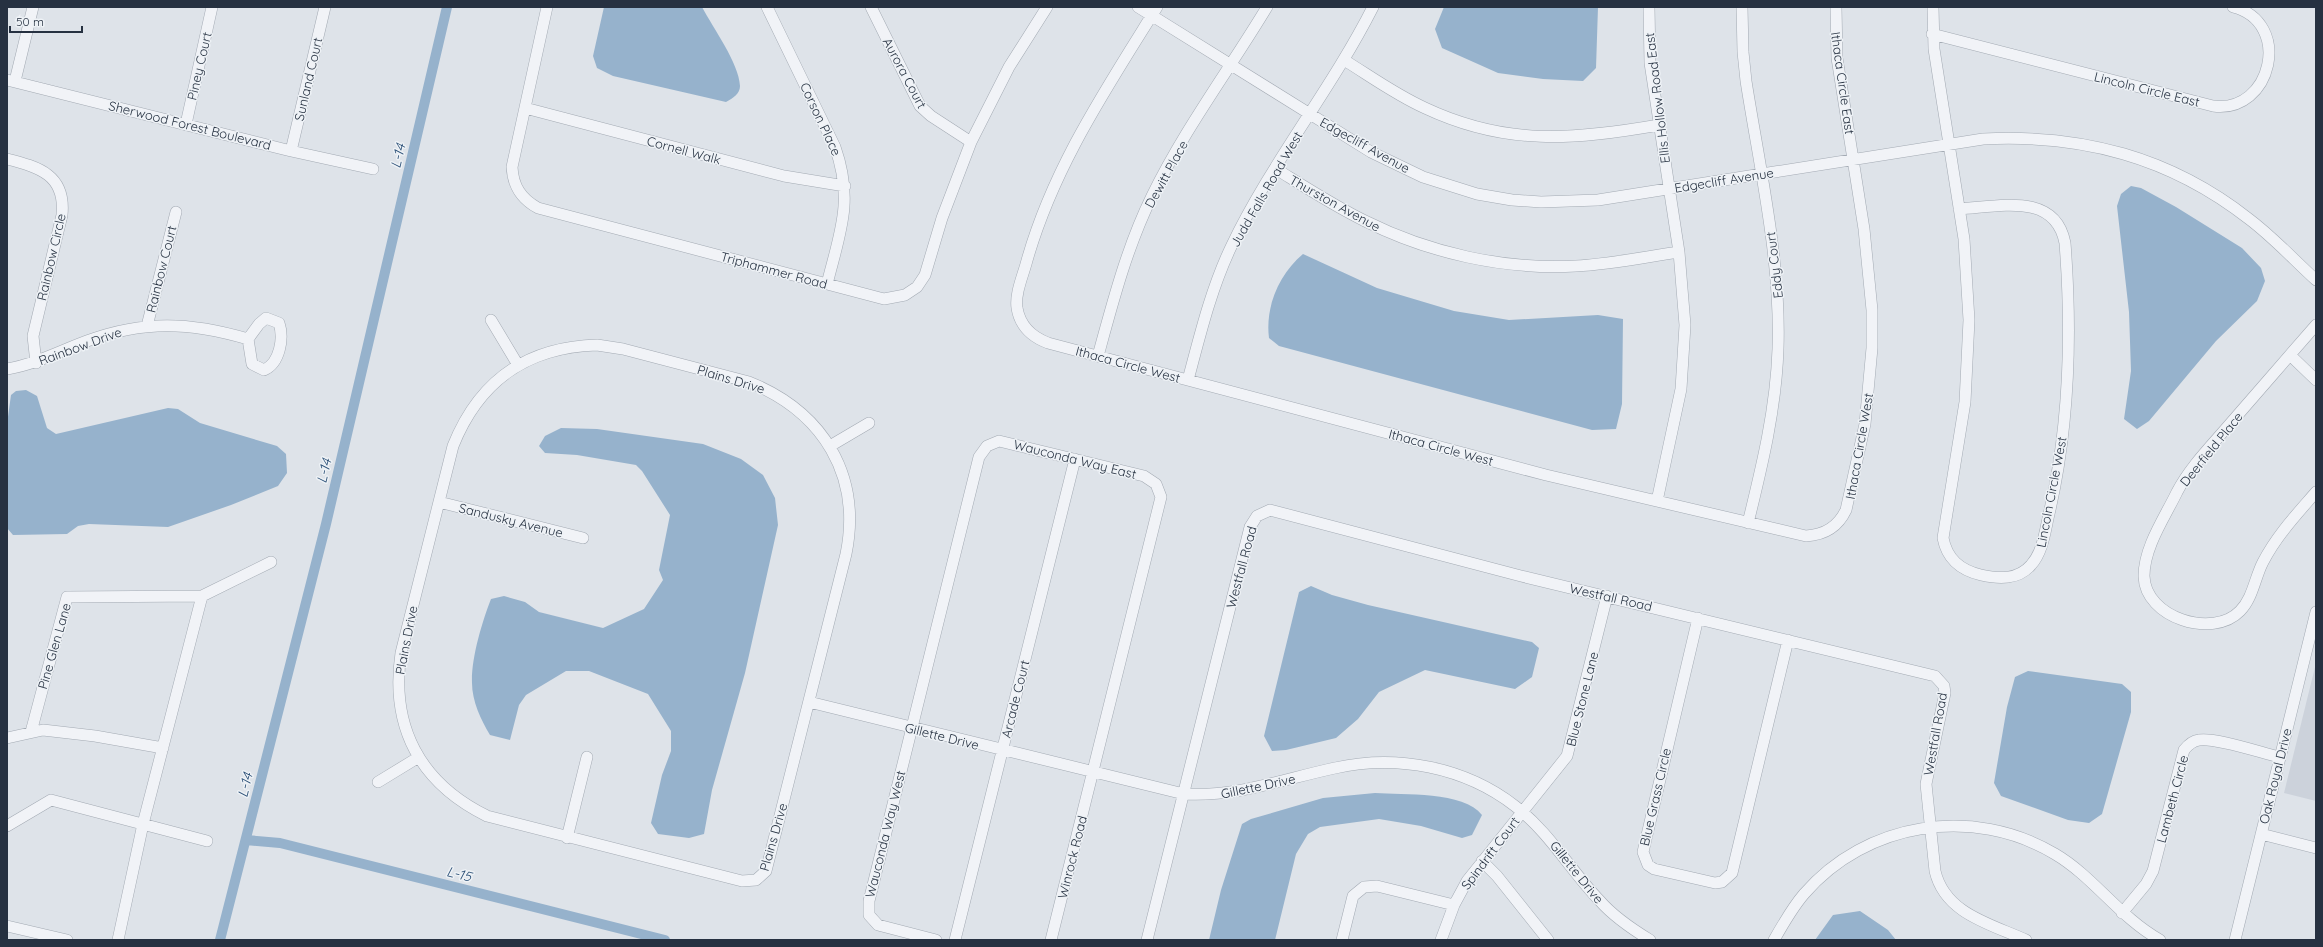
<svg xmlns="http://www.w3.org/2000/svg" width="2323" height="947" font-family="Quicksand,sans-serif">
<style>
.built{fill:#ccd2db}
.water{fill:#96b2cc}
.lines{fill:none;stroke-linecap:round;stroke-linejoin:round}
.canal{stroke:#96b2cc;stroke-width:10}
.minor-casing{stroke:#a3aab3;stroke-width:12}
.minor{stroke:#f1f3f7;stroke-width:11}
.labels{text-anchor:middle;stroke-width:3;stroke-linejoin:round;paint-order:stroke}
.street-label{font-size:13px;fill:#263141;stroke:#eef2f6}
.water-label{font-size:14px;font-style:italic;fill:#2d5178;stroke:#eef2f6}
</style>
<rect width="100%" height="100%" fill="#dee3e9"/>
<path class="built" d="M2316,663V801L2284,793Z"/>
<path class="water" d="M604,7H702C713,28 739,63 740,86C740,94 733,98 726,102L613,76L597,68L593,56Z
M1444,7H1598L1596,68L1583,81L1543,79L1498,73L1442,48L1435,29Z
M2131,186L2141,188L2176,207L2242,248L2261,268L2265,281L2257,301L2216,341L2149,421L2137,429L2124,419L2131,371L2129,312L2117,206L2121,194Z
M1303,254L1377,288L1454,311L1509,320L1598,315L1623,319L1622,404L1616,429L1592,430L1279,346L1269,338C1265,307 1279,274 1303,254Z
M26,390L37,396L47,428L56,434L168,408L178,409L200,423L277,446L286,454L287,473L278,486L231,505L168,527L89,524L78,526L67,534L13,535L7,528V424L11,395L16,391Z
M561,428L597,429L703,444L741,459L763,475L775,498L778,525L745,673L712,790L704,834L689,838L658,834L651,823L662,775L671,751V731L648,694L589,671H566L526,695L519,705L510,740L490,735C481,720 472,701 472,683C471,659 482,622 491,599L504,596L525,602L539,612L603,628L644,609L663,580L659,570L670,515L642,471L636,465L577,455L545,453L539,446L545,436Z
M1311,586L1332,595L1368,605L1532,642L1539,648L1532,677L1515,689L1425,670L1379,692L1358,719L1336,738L1286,750L1272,751L1264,736L1299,592Z
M2028,671L2122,684L2131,692V712L2102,814L2089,823L2068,820L2001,796L1994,783L2007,707L2015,677Z
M1375,793C1403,795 1464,791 1482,815L1472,835L1462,838L1421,826L1379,819L1320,827L1308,834L1296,854L1275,940H1209L1221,890L1242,824L1251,819L1323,798Z
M1860,911L1888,930L1896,940H1815L1833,915Z"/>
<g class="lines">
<path class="canal" d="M246,840L280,843L665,940
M220,940L326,524L447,7"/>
<defs>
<path id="minor" d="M547,7L512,167C513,186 521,199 538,208L884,299L905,295L917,287L925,275L942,218L971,142L1009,67L1047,7
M767,7L835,147C854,201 840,232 827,284
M871,7L920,106L931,116L971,142
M1138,7L1371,152L1423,177L1477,194L1512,200L1541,202L1598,200L1983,139C2082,134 2170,157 2249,219C2273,237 2294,260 2316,280
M1157,7C1106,89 1052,169 1026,264C1022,278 1015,294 1017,308C1020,326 1032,337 1048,343L1546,475L1806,536C1824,535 1838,527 1846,510L1865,424L1872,348V310L1864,229L1837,58L1836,7
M1649,7L1650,63L1679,252L1685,325L1681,389L1657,501
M1742,7L1743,52L1746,81C1760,170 1781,260 1778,349C1776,409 1762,466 1748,523
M1933,7L1934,49L1964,239L1969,320L1965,402L1943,538C1947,559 1960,570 1981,575C1999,579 2018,580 2031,565C2043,552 2045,531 2049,514C2070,424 2072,334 2065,243C2055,191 1997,207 1959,209
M1932,34L2213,106C2272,114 2293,22 2233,7
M1344,60C1370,76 1396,95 1425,108C1506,146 1573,140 1659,125
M7,80L291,151L373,169
M15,81L33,7
M525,108L784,176L845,186
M186,124L212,7
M291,151L325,7
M7,159C39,167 66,175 62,215L33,336L36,363
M1276,169C1305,187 1334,206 1365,221C1429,253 1504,270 1576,266C1611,264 1645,257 1679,252
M266,318L279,323C284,338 280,363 264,370L252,364L248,339L259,324Z
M491,320L518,365
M2316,325C2287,358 2258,392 2229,425C2211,446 2190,467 2177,492C2165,517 2144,547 2144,576C2145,618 2213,639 2240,611C2253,598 2255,577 2263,562C2277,535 2297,514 2316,492
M147,326L176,212
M597,345L623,349L749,382C823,412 862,475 846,554L766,871L756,880L742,881L487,816C420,783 390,727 401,653L453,446C479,381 526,347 597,345Z
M2290,355L2316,380
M1098,356C1113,301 1127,247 1152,196C1184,130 1229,70 1267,7
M7,369C36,364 60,351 87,341C144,320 190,322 248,339
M1188,380C1200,335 1211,289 1231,247C1271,163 1331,90 1373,7
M830,446L869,423
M439,502L583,538
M1698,618L1643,852L1648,865L1654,869L1715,883L1722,882L1732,873L1788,640
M809,702L1184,794C1238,797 1283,779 1335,768C1397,754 1465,767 1515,806C1550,833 1570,870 1600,901C1614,917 1632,929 1650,940
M31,732L67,597L202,596L271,562
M7,738L43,730L95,736L163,748
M378,782L419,757
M7,826L51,800L207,841
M2261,834L2316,848
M567,838L587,757
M1482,861L1497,876L1548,940
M2122,913L2146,884L2153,871L2184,750C2188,745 2192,741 2199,740C2215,737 2262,753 2280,757
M7,926L67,940
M118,940L143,824L202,596
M936,940L878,925L869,915V901L979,457L987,446L999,441L1144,476L1156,484L1161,497L1051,940
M955,940L1075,459
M1147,940L1250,527L1257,516L1270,510L1521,576L1935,676L1944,686L1945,693L1926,784L1935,871C1945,914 1991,924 2026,940
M1342,940L1353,896L1364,887L1377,886L1454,905
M1441,940L1454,905L1467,881L1567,756L1607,596
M1774,940C1783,924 1792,908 1804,894C1866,822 1973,805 2055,854C2094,877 2119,917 2160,940
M2235,940L2316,612"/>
</defs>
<use href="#minor" class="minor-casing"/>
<use href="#minor" class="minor"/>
</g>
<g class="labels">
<g class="street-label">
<text transform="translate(199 66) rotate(-77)" y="5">Piney Court</text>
<text transform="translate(905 73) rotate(62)" y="5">Aurora Court</text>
<text transform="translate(308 79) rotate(-77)" y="5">Sunland Court</text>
<text transform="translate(1843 83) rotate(82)" y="5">Ithaca Circle East</text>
<text transform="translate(2147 89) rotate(14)" y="5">Lincoln Circle East</text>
<text transform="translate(1657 98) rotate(-97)" y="5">Ellis Hollow Road East</text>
<text transform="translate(821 119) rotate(65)" y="5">Corson Place</text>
<text transform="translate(190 125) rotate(14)" y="5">Sherwood Forest Boulevard</text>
<text transform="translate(1365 145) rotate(29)" y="5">Edgecliff Avenue</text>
<text transform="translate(684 150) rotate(15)" y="5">Cornell Walk</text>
<text transform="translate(1166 174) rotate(-61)" y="5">Dewitt Place</text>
<text transform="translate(1724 180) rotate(-9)" y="5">Edgecliff Avenue</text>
<text transform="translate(1266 189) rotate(-60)" y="5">Judd Falls Road West</text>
<text transform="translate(1335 203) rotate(29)" y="5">Thurston Avenue</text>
<text transform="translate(51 257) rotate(-77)" y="5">Rainbow Circle</text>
<text transform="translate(1774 265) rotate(-97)" y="5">Eddy Court</text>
<text transform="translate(161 269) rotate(-76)" y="5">Rainbow Court</text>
<text transform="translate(774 270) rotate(15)" y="5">Triphammer Road</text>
<text transform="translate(80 346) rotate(-20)" y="5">Rainbow Drive</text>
<text transform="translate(1128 364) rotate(15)" y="5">Ithaca Circle West</text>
<text transform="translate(731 379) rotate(17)" y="5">Plains Drive</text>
<text transform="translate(1859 446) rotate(-80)" y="5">Ithaca Circle West</text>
<text transform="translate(1441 447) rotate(15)" y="5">Ithaca Circle West</text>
<text transform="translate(2211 449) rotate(-51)" y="5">Deerfield Place</text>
<text transform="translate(1075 459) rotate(14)" y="5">Wauconda Way East</text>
<text transform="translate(2051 492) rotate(-79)" y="5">Lincoln Circle West</text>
<text transform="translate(511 520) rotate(14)" y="5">Sandusky Avenue</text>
<text transform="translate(1241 567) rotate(-75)" y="5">Westfall Road</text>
<text transform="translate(1611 597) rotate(13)" y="5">Westfall Road</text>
<text transform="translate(406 640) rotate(-79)" y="5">Plains Drive</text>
<text transform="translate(54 646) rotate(-74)" y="5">Pine Glen Lane</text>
<text transform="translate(1015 699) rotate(-76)" y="5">Arcade Court</text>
<text transform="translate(1582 699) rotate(-76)" y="5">Blue Stone Lane</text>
<text transform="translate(1935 734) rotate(-80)" y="5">Westfall Road</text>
<text transform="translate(942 736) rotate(14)" y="5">Gillette Drive</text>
<text transform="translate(2275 776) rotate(-76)" y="5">Oak Royal Drive</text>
<text transform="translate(1258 786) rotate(-12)" y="5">Gillette Drive</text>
<text transform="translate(1655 797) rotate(-77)" y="5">Blue Grass Circle</text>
<text transform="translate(2172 799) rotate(-75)" y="5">Lambeth Circle</text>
<text transform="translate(885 834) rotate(-76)" y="5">Wauconda Way West</text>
<text transform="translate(773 837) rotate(-74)" y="5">Plains Drive</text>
<text transform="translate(1490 853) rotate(-53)" y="5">Spindrift Court</text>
<text transform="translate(1072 857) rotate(-76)" y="5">Winrock Road</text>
<text transform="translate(1577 872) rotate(51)" y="5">Gillette Drive</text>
</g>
<g class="water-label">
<text transform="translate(398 156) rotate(-77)" y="5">L-14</text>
<text transform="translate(324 471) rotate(-77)" y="5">L-14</text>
<text transform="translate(245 785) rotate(-76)" y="5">L-14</text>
<text transform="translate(459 874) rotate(14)" y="5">L-15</text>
</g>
</g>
<rect width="2323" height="947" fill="none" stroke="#263141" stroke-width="16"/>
<path d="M10 26v6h72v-6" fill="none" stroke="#263141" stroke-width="2"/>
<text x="16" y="26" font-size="12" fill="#263141" stroke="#eef2f6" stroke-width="3" paint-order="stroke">50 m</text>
</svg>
